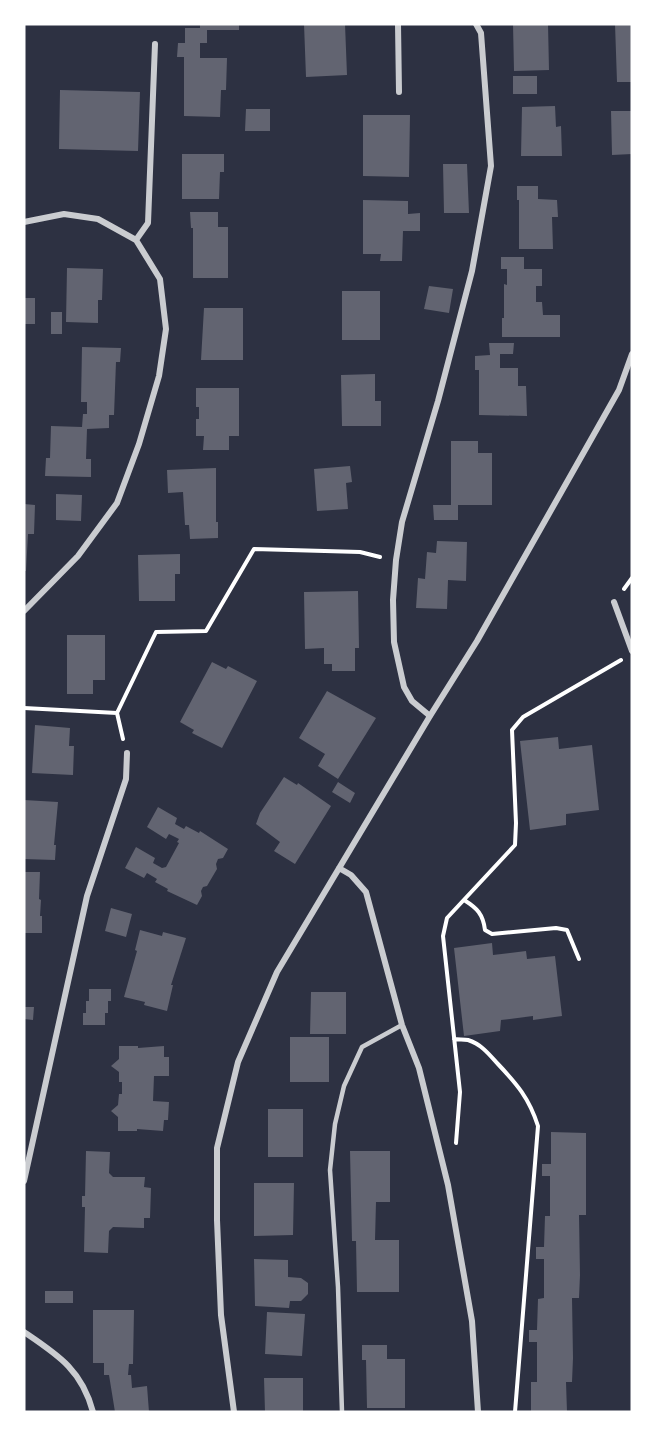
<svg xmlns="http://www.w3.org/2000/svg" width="656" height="1436" font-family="Signika,sans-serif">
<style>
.building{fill:#626471}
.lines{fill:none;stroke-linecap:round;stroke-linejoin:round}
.path{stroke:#fff;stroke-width:4}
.service{stroke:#caccd0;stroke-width:4.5}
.minor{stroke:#caccd0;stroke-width:6}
</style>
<rect width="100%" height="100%" fill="#2d3142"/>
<path class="building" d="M200,24H239V30H207V43H200V58H227L226,90H221L220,117L184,116V57H177L178,43H185V28H200Z
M304,24H345L347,75L306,77Z
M513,24H548L549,70L514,71Z
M615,24H632V82H617Z
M513,76H537V94H513Z
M60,90L140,92L138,151L59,149Z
M555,106L556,127L561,126L562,156H521L522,107Z
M246,109H270V131H245Z
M611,111H632V154L612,155Z
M363,115H410L409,177L363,176Z
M182,154H224V172H220L219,199H182Z
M443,164H467L469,213H444Z
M517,186H538V199L557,200L558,217H552L553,249H519V200H517Z
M363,200L408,201V214L420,213V231H403L402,261H380L381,254H363Z
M190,212H218V227H228V278H193V228H191Z
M501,257H524V269H542V286H536V302H542L543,315H560V337H502V318H504V284L507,285V269H501Z
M67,268L103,269L102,300H98V323L66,322Z
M429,286L453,289L449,313L424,309Z
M342,291H380V340H342Z
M24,298H35V324H24Z
M204,308H243V360H201Z
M51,312H62V334H51Z
M489,343H514L513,354H500V368H518V386H526L527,416L479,415V370H475V356L490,355Z
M82,347L121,348L120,362H116L114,415H109V428L87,429L86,459H91V477L45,476L46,458H50L51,426L82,427L83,414H87V402H81Z
M375,374V401H381V426H342L341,375Z
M196,388H239V436H229V450H203L204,436H196V419H199V407H196Z
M451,441H478V453H492V505H458V520H434L433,505H451Z
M350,466L352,482L346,483L348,509L317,511L314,469Z
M216,468V522H218V538L190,539L189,525H185L183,492L168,493L167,470Z
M56,494L82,495L81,521L56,520Z
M24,504L35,505L34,534H28L26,571H24Z
M437,541L467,542L466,581L448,580L447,609L416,608L418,578L425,579L427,552L436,553Z
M180,554V574H175V601H139L138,555Z
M358,591L359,648H355V671H332V664H324V648L305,649L304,592Z
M67,635H105V680H93V694H67Z
M212,662L226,669L228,666L257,681L222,748L192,733L194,730L180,722Z
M327,691L376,718L338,779L318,766L325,754L299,738Z
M35,725L70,728L69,746H74L73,775L32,773Z
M558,737L559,749L592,745L599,810L566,814V825L530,830L520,741Z
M284,777L297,785L298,783L331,806L295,864L274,851L280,842L256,824L260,813Z
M338,782L355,793L350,803L332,792Z
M24,800L58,802L54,845H56L55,860L24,859Z
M158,807L177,818L175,824L184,829L186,826L199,833L200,831L228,849L223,858L218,859L216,864L217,869L207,886L203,887L201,891L202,896L197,905L167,891L168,889L155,882L157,879L147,873L144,878L125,868L136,847L155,858L153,863L162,868L166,867L179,843L177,842L179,839L169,834L166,839L147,827Z
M24,872H40L39,899L41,900L40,916H42V933H24Z
M111,908L132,914L126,937L105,931Z
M140,930L162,936L163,932L186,938L171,985H173L167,1011L144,1005L145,1002L124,997L137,951L135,950Z
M492,943L493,955L526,951L527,959L555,956L562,1016L533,1020V1016L501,1020L500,1031L464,1036L454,948Z
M89,989H111V1001H108V1013H105V1025H83V1013H86V1001H89Z
M311,992H346V1034H310Z
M24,1007H34L33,1020L24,1019Z
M290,1037H329V1082H290Z
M119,1046H138V1048L164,1046V1057H169V1076H154L153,1101L169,1102L168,1120H164L163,1131L137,1129V1131H118V1117L111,1111L118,1105L119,1094H122V1082H119V1072L111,1066L119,1059Z
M268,1109H303V1157H268Z
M551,1132L586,1133V1215H579L580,1275L579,1298H572L573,1358L572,1382H566L567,1412H531V1382H537V1342H529V1330H537L538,1299L544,1298V1259H536V1247H544L545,1216H550V1176H542V1164H551Z
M86,1151L110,1152L109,1173L113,1177H145L144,1187L151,1188L150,1218H144V1228L113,1227L109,1231L108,1253L84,1252L85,1207H82V1196H85Z
M350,1151H390V1202H376L375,1240H399V1292H357L356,1241H352Z
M254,1183H294L293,1235L254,1236Z
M254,1259L288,1260V1277L301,1278L308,1283V1294L301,1301H290L289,1308L255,1306Z
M45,1291H73V1303H45Z
M93,1310H134L133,1364H129L128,1375H131L132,1388L147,1386L149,1412H115L109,1375H104V1363H93Z
M267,1312L305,1314L302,1356L265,1354Z
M362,1345H387V1359H405V1408H367L366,1360H362Z
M264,1378H303V1412H265Z"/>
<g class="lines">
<path class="path" d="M624,589L632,578
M24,708L117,713
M123,739L117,713L156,632L206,631L254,549L360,552L380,557
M464,900C477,908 483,914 485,930L492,934L556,928L567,930L579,959
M454,1039C458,1040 464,1039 468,1040C481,1044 489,1054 497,1063C517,1084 529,1098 538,1126L515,1412
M456,1143L460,1092L443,936L447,918L515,845L516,823L512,730L523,717L621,660"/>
<path class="service" d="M342,1412L338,1287L330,1170L335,1124L344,1086L362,1047L402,1025"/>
<path class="minor" d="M398,24L399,92
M24,222L64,214L98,219L136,240
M614,602L632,651
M24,611L78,556L117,503L139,444L159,376L166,329L160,279L136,240L148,223L155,44
M430,716L412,701L404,687L394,642L393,600L396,560L402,522L438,401L472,271L491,166L481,33L476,24
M339,868L351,875L366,892L402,1025L419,1068L448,1185L472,1321L478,1412
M24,1181L87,896L126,779L127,753
M24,1332C58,1355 82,1370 93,1412
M234,1412L221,1315L217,1220V1148L238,1062L277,972L430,716L477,641L619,390L632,354"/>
</g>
<rect width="656" height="1436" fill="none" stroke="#ffffff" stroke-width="51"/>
</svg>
